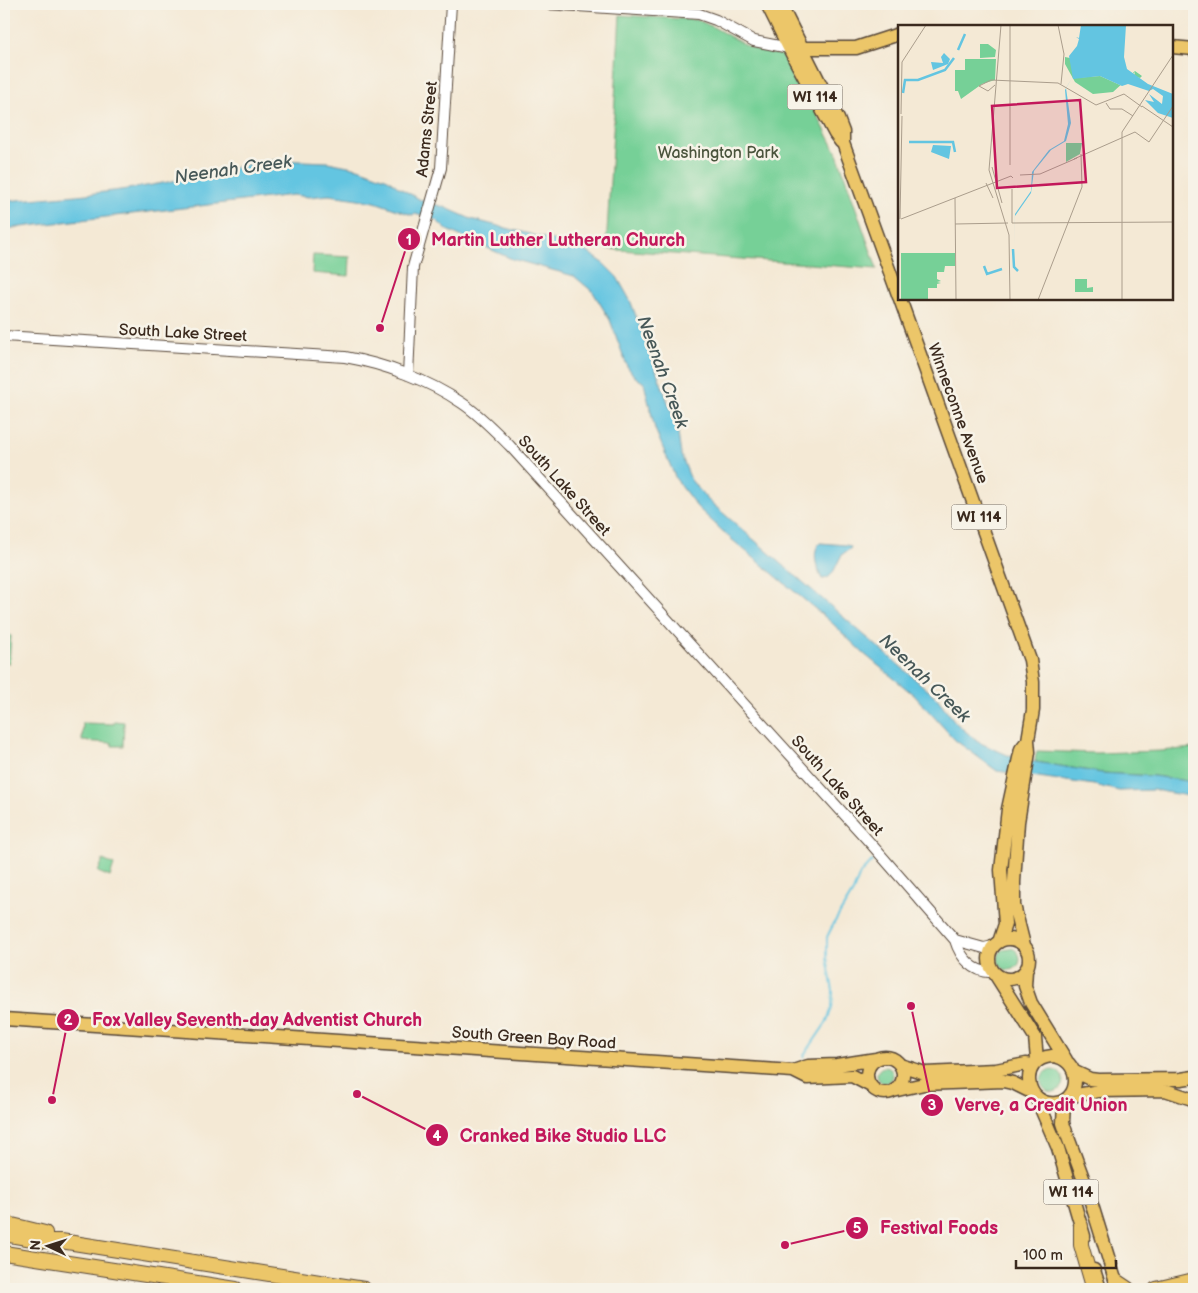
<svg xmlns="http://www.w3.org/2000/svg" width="1198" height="1293" font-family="'Balsamiq Sans',sans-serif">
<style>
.green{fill:#76d097;stroke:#587d5a}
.water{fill:#63c5e1;stroke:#4f7880}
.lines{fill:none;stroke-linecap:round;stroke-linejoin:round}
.stream{stroke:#63c5e1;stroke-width:2}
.minor-casing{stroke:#574739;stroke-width:12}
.major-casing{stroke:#574739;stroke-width:15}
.highway-casing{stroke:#574739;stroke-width:16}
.minor{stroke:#fff;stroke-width:10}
.major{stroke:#ecc669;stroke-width:12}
.highway{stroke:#ecc669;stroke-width:14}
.rail-casing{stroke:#3b2a1e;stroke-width:4}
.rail{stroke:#f7f3e8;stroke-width:2;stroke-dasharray:5.5;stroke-linecap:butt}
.labels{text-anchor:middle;stroke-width:5;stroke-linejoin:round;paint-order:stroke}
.shield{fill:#f7f3e8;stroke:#73665b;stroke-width:1}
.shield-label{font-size:15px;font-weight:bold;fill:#3b2a1e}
.street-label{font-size:16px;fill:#3b2a1e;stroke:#f7f3e8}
.park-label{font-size:16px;fill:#4a543c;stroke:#f7f3e8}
.water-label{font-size:18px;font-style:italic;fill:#475858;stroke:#f7f3e8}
.inset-river{fill:none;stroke:#63c5e1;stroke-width:2.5}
.inset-road{fill:none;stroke:#aa9d8c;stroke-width:1}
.view{fill:#c2185b;fill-opacity:0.15;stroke:#c2185b;stroke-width:2.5}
.inset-edge{fill:none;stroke:#3b2a1e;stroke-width:2.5}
.leader{fill:none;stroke:#c2185b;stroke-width:2}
.callout-dot{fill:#c2185b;stroke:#f7f3e8;stroke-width:2}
.mark-label{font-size:15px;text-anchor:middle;font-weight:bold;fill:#fff}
.callout-label{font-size:18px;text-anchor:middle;font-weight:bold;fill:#c2185b;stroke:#f7f3e8;stroke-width:5;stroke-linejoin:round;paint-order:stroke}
</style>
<rect width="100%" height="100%" fill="#f7f3e8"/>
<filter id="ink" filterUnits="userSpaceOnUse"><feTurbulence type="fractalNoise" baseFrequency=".02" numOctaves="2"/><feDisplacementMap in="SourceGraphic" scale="10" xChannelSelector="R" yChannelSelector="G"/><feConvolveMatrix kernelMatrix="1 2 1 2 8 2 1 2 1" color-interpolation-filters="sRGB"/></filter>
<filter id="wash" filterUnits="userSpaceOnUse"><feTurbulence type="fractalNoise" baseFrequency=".0096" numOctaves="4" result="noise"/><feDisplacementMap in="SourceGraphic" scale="20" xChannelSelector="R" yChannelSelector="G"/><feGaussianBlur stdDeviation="1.12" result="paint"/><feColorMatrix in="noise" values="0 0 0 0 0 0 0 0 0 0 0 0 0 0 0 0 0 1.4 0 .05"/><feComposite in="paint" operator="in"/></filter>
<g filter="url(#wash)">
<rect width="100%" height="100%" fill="#f4e9d5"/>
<path class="green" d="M620,15L698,20L715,28L747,46L762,52L782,55L812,105L836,151L877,269L606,249Z
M313,255L350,257L349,276L312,273Z
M4,633L9,634L11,636L9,663L4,662Z
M114,721L124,722L123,746H112V743L82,741L83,723L114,724Z
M1194,748V782L1154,776L1102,773L1036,762L1035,759L1037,751L1096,753L1161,751Z
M103,860L114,865L110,877L98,872Z
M998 959a11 11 0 1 1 22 0a11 11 0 1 1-22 0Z
M877 1075a8 8 0 1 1 16 0a8 8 0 1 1-16 0Z
M1041 1081a11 11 0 1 1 22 0a11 11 0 1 1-22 0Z"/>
<path class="water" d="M275,160L328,162L358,168L388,179L398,187L421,200L444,207L471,219L580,247L602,262L617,277L630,300L677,426L681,455L691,480L708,500L937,698L956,723L978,742L1012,757L1036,762L1102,773L1154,776L1194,782V797L1154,790L1119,791L1094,785L997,771L955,740L914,695L863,653L831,622L730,538L697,507L676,479L655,429L644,383L634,376L627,366L610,320L593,292L574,276L512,259L447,230L436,220L415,214L412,215L375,202L352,198L329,195L309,197L293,195L4,229V201C53,197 103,194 152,185C193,178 233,166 275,160Z
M820,543L846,545L850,546L851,548C848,551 844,552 842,555C836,563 834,579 822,579C817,570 811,551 820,543Z"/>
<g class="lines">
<path class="stream" d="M803,1057L826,1023L832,1008L833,991L827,958V937L834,923L853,892L860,874L872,861"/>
</g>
</g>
<g filter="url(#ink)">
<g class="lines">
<defs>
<path id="minor" d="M546,4L699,14L716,20L754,41L789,48
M4,336L345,357C385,364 428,380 462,403C480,415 495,431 510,446L872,845L955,940C960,957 974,974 994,972
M408,375L413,267L441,168L451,4
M955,940L984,948L993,946"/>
<path id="major" d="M767,4L795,60L835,134L841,142
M780,4L838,119L843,132V143L899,297
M1172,47L1194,49
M797,48H856L899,34
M900,299L1030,660L1033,682V710L1028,740L1029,752L1018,822L1014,882V905L1024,945
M989 959a20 20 0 1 1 40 0a20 20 0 1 1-40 0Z
M999,942L1005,924L1001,870L1008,809L1021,749L1028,740
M1026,970L1025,986L1031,1003L1066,1060
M995,974L1035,1037L1037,1060
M4,1019L793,1071L807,1078L852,1076L871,1086
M1052,1056C1082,1058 1082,1100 1056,1103C1025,1107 1017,1059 1052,1056Z
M867 1075a18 18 0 1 1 36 0a18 18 0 1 1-36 0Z
M900,1065L925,1073L996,1070L1026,1064L1032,1065
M793,1071L808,1066L837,1065L876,1059
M1075,1072L1090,1079L1098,1080L1181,1079L1194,1077
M893,1091L924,1084L1004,1081L1013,1083L1033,1093
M1070,1095H1077L1099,1091L1165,1090L1192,1099
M1036,1097L1058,1148L1084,1236
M1064,1102L1063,1123L1066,1132L1086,1186L1118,1289
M1094,1270L1100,1289"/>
<path id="highway" d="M4,1223L45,1233
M1081,1226V1245L1092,1283V1289
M4,1234L44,1241H61L364,1289
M4,1253L236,1289
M1116,1281L1128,1289
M1156,1289L1194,1280"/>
</defs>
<use href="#minor" class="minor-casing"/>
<use href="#major" class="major-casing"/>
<use href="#highway" class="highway-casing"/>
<use href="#minor" class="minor"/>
<use href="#major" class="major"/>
<use href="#highway" class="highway"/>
<defs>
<path id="rail" d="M1188,4L1194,7"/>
</defs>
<use href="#rail" class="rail-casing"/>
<use href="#rail" class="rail"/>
</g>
</g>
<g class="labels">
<g class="shield">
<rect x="787.5" y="84.5" width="55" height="25" rx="4"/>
<rect x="951.5" y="504.5" width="55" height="25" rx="4"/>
<rect x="1043.5" y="1179.5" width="55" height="25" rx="4"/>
</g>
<g class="shield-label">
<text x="815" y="102">WI 114</text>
<text x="979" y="522">WI 114</text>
<text x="1071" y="1197">WI 114</text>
</g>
<g class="street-label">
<text transform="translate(426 129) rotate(-84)" y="6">Adams Street</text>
<text transform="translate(183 332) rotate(3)" y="6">South Lake Street</text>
<text transform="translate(959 413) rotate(70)" y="6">Winneconne Avenue</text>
<text transform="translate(565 485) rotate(48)" y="6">South Lake Street</text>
<text transform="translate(838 785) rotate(48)" y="6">South Lake Street</text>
<text transform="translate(534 1037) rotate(4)" y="6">South Green Bay Road</text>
</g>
<g class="park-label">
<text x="718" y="158">Washington Park</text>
</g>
<g class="water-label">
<text transform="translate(233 169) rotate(-8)" y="6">Neenah Creek</text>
<text transform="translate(663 372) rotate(70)" y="6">Neenah Creek</text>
<text transform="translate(925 678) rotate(44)" y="6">Neenah Creek</text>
</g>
</g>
<g transform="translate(898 25)">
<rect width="275" height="275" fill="#f4e9d5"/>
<path d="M82,19H90L98,25L97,32L82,33ZM167,32L172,33L176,53L202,51L222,60L237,46L244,51L242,53L236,51L237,47L215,67L195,69L177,57L167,39ZM67,34H98L97,55L84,59L63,74L60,66H57V45H67ZM168,118H184L182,129L168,137ZM3,228H57V241H47L46,247H39V254L43,256L39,257L43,258L39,259V263H30V275H3ZM177,254H189V263L195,262V267H177Z" fill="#76d097"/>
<path d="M183,0H228L226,32L229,44L250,59L275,69V93L260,88L247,75L256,77L251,69L264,79L265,71L255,64L251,66L230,59L224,61L202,51L175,54L171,31L179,21L181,14L178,12L181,13ZM46,28L52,34L50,39L35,45L33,37L45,38L43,32ZM174,53L168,63L173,98L168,116L153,125L136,146L133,168L117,191L116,226L117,189L133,166L134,147L151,125L166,116L170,99L167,65ZM35,120L53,121L51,134L33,127Z" fill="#63c5e1"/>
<path class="inset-river" d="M60,25L67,9M5,68L7,55H20L47,45L56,33M11,117H55L57,127M115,224L116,242L120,246M86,241L89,249L104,244"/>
<path class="inset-road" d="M103,0L91,145L111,210L112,275M160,0L166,29L163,59M81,61L93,55L160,58L198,80L226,69M81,61L90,66L97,60M226,69L244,82M208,78L212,84H224L235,91M244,81L275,102M3,89L4,37L28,0M176,134L237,107L251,117L275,81M112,140V0M94,142L104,178M122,150L142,149L179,133M88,158L95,173M114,164V198M57,173L58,275M2,194L4,91M3,194L113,151L115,153M114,198L275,197M57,199L110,198M140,275L184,162L183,129M224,275V107L275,30"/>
<path class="view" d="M182,75L188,157L99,163L94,81Z"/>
<rect width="275" height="275" class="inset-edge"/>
</g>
<path class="leader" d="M380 328L409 239M52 1100L68 1020M911 1006L932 1105M357 1094L437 1135M785 1245L857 1228"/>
<g class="callout-dot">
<circle cx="380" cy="328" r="5"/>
<circle cx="52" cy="1100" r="5"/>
<circle cx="911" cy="1006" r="5"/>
<circle cx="357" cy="1094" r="5"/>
<circle cx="785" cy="1245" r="5"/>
<circle cx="409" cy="239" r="12"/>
<circle cx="68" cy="1020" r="12"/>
<circle cx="932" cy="1105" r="12"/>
<circle cx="437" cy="1135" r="12"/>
<circle cx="857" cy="1228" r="12"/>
</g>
<g class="mark-label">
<text x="409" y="245">1</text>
<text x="68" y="1025">2</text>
<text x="932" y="1110">3</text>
<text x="437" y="1141">4</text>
<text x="857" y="1233">5</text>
</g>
<g class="callout-label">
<text x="558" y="246">Martin Luther Lutheran Church</text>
<text x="257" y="1026">Fox Valley Seventh-day Adventist Church</text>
<text x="1041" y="1111">Verve, a Credit Union</text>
<text x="563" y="1142">Cranked Bike Studio LLC</text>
<text x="939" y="1234">Festival Foods</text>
</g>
<rect width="1198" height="1293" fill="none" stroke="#f7f3e8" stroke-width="20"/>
<g transform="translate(48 1246) rotate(274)" stroke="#f7f3e8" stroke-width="4" paint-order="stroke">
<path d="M0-4L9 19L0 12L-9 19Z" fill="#3b2a1e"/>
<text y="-8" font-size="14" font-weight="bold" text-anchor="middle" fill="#3b2a1e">N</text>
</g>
<path d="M1016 1260v8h100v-8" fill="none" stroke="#3b2a1e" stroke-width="2.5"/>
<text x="1023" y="1260" font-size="15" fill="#3b2a1e" stroke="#f7f3e8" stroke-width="4" paint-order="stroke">100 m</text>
</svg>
